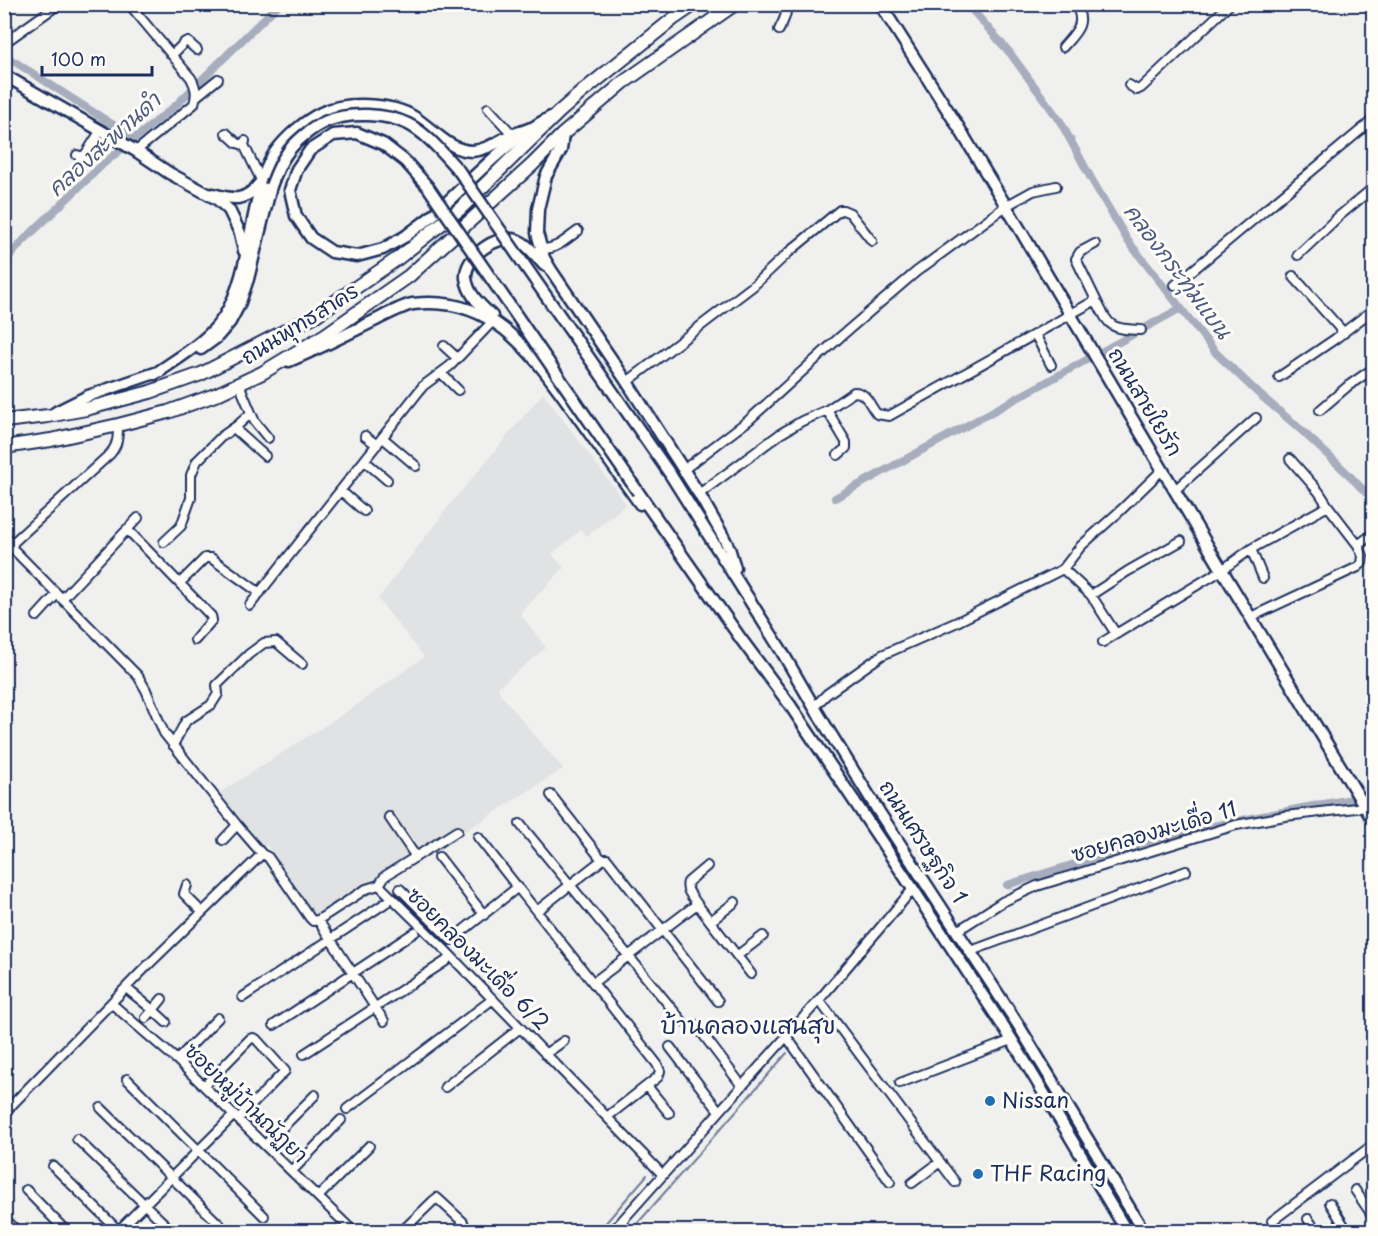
<svg xmlns="http://www.w3.org/2000/svg" width="1378" height="1236" font-family="'Playpen Sans','Playpen Sans Thai',sans-serif">
<style>
.built{fill:#e0e2e3}
.lines{fill:none;stroke-linecap:round;stroke-linejoin:round}
.stream{stroke:#6f7b97;stroke-width:2}
.canal{stroke:#a7adbd;stroke-width:8}
.street-casing{stroke:#1b2f5e;stroke-width:12}
.secondary-casing{stroke:#1b2f5e;stroke-width:15}
.primary-casing{stroke:#1b2f5e;stroke-width:16}
.street{stroke:#fdfcf7;stroke-width:8}
.secondary{stroke:#fdfcf7;stroke-width:10}
.primary{stroke:#fdfcf7;stroke-width:12}
.secondary-bridge-casing{stroke:#1b2f5e;stroke-width:15;stroke-linecap:butt}
.secondary-bridge{stroke:#fdfcf7;stroke-width:10}
.poi-dot{fill:#1f6fb2;stroke:#fdfcf7;stroke-width:2}
.labels{text-anchor:middle;stroke-width:6;stroke-linejoin:round;paint-order:stroke}
.street-label{font-size:21px;fill:#1b2f5e;stroke:#fdfcf7}
.poi-label{font-size:21px;fill:#1b2f5e;stroke:#fdfcf7;text-anchor:start}
.water-label{font-size:22px;font-style:italic;fill:#4c5b7f;stroke:#fdfcf7}
.quarter-label{font-size:24px;fill:#1b2f5e;stroke:#fdfcf7}
</style>
<rect width="100%" height="100%" fill="#f0f0ee"/>
<filter id="ink" filterUnits="userSpaceOnUse"><feTurbulence type="fractalNoise" baseFrequency=".0167" numOctaves="2"/><feDisplacementMap in="SourceGraphic" scale="12" xChannelSelector="R" yChannelSelector="G"/><feConvolveMatrix kernelMatrix="1 2 1 2 8 2 1 2 1" color-interpolation-filters="sRGB"/></filter>
<g filter="url(#ink)">
<path class="built" d="M543,393L626,504L587,536L581,530L552,554L564,568L520,613L546,648L498,687L501,695L563,769L385,882L317,917L267,845L263,847L219,793L345,713L424,657L378,599L448,507Z"/>
<g class="lines">
<path class="stream" d="M598,1232L647,1175
M630,1232L787,1053"/>
<path class="canal" d="M967,4L1010,53L1060,121L1092,180L1128,241L1216,353L1259,394L1299,428L1347,473L1374,501
M4,55L134,138
M4,262L24,240L102,165L175,106L279,4
M835,498L1181,308
M1007,885L1168,835L1302,808L1374,795"/>
<defs>
<path id="street" d="M129,4L191,78C196,87 197,94 194,104L136,151
M779,30C783,21 789,13 784,4
M4,43L59,4
M1063,47C1076,32 1087,24 1075,4
M172,55L185,42H188L197,50
M4,85L6,113L4,119
M1129,85L1137,90L1141,88L1230,4
M197,96L218,79
M488,108L513,135
M226,133L237,143L244,145
M245,141L244,145L261,180
M77,155L83,157L87,152L101,130
M542,249C556,250 566,239 578,231
M1298,255L1338,217L1374,187
M1293,276L1344,333
M1175,285L1374,119
M1096,300C1110,327 1109,329 1141,330
M1035,334L1051,365
M444,346L457,358
M441,373L458,390
M1279,377L1335,339L1374,309
M627,382L753,286L789,252L840,210H843L850,213L872,241
M239,384L255,422L268,438
M827,410L846,442V448L838,455
M1320,410L1348,386L1374,368
M251,413L238,425L237,431L265,456
M1371,428L1374,425
M365,436L377,445
M383,438L416,466
M365,461L387,480
M683,470L749,420L840,337L916,272L1006,206L1033,191L1056,186
M1175,490L1256,418
M341,491L364,511
M699,494L780,434L802,421L827,410L854,392C867,392 869,405 877,414L889,416L1096,300L1076,259L1080,252L1095,244
M127,529L211,616L212,620L195,640
M4,535L13,544
M164,542L181,526L191,498V475L197,461L221,437L238,425
M1358,545L1374,533
M10,546L138,676L146,690L164,733L237,825L262,854L268,857L310,918L313,921L318,920L366,889L379,885L443,948L663,1175
M1251,549L1263,578
M4,551L110,454C118,445 118,437 118,425
M1063,569L1091,595L1116,634L1103,642
M180,583L205,558H211L260,593
M1091,595L1128,571L1181,541
M62,599L138,518
M250,605L423,386L450,366L493,321
M37,616L57,594
M1251,617L1358,567L1362,563L1363,556L1358,545L1328,506
M1116,634L1222,570L1251,549L1328,506L1319,492L1290,459
M814,707L827,694L882,655L955,623L1063,569L1081,546L1121,510L1163,469
M173,745L186,721L211,705L218,694L217,685L249,654L264,643L276,642L302,664
M551,795L602,860
M389,817L416,857
M520,824L682,1021
M478,837L657,1064L660,1071L658,1077L607,1117
M223,840L237,825
M439,857L484,915
M187,885L184,894L202,912
M379,885L385,876L457,831
M400,889L451,940L518,887
M697,904C693,897 685,890 688,882L707,866
M537,911L602,860L607,859L718,1001
M318,920L384,1021
M711,921L735,902
M957,931L1002,902L1037,886L1236,825L1285,816L1374,806
M971,951L1186,871
M738,955L763,936
M594,982L697,904L751,974
M126,988L153,1010L146,1018
M243,997L387,902
M162,999L153,1010L166,1022
M819,1000L955,1182
M111,1003L177,1060L354,1232
M274,1025L415,932
M696,1025L742,1086
M786,1036L890,1182
M670,1047L719,1111
M304,1054L446,961
M545,1054L564,1041
M177,1060L218,1018
M127,1079L264,1216
M900,1083L1012,1040
M204,1086L250,1039L253,1038L256,1039L285,1071L238,1119
M647,1086L669,1113
M445,1087L520,1028
M101,1108L227,1232
M347,1109L493,999
M4,1113L145,968L262,854
M77,1139L173,1232
M265,1145L315,1095
M53,1166L120,1232
M292,1171L341,1120
M912,1183L940,1162
M26,1190L67,1232
M1355,1190L1374,1218
M318,1197L369,1146
M1330,1203L1348,1232
M4,1218L18,1232
M1308,1219L1317,1232
M1272,1221L1374,1144
M1283,1231L1284,1232
M117,1232L234,1115
M401,1232L433,1201L437,1198L463,1222L464,1226L460,1232
M612,1232L819,1000L913,889
M1366,1232L1374,1226"/>
<path id="secondary" d="M880,4L959,128L1006,206L1222,570L1374,822
M4,75L136,151L169,173L217,199L229,210L240,233L244,251
M563,134L561,150L546,176L538,209L537,233L544,258L551,270L627,382L699,494L723,536L729,548L735,568
M213,194C234,200 245,202 260,183
M406,236C414,229 424,223 432,216C470,182 505,141 551,117
M492,316C480,305 468,294 466,278C464,257 497,233 517,240C528,244 537,257 544,265
M201,349L216,338L230,322L239,305L248,279L271,186
M289,361C319,349 347,334 376,320C386,315 402,306 413,304C492,294 531,352 571,407C594,439 617,472 640,504
M155,374C178,358 210,340 225,315C244,283 248,242 256,206C260,188 265,166 276,151C287,136 305,121 321,113C345,101 392,103 414,117C432,128 449,151 472,151C487,150 496,142 509,136C516,133 524,131 531,128
M56,412L88,396L161,371
M670,474L781,650L814,707L879,812L1017,1023L1144,1232
M638,492L741,639L790,705L913,889L1012,1040L1127,1232"/>
<path id="primary" d="M4,421L48,416L86,409L150,392L201,374L316,315L397,259L460,209L559,112L582,92L673,19L695,4
M4,447L51,440L118,425L168,412L215,395L262,373L325,335L409,276L532,165L563,134L624,82L735,4"/>
</defs>
<use href="#street" class="street-casing"/>
<use href="#secondary" class="secondary-casing"/>
<use href="#primary" class="primary-casing"/>
<use href="#street" class="street"/>
<use href="#secondary" class="secondary"/>
<use href="#primary" class="primary"/>
<defs>
<path id="secondary-bridge" d="M271,186C275,176 279,165 285,156C293,143 312,127 327,121C349,112 386,113 408,124C428,134 444,155 459,171L670,474
M406,236L383,249L357,256L332,252L311,238L296,216L290,190L297,169L310,150L333,135L357,133L383,144L405,161L428,187L638,492"/>
</defs>
<use href="#secondary-bridge" class="secondary-bridge-casing"/>
<use href="#secondary-bridge" class="secondary-bridge"/>
</g>
</g>
<g class="poi-dot">
<circle cx="990" cy="1101" r="6"/>
<circle cx="978" cy="1174" r="6"/>
</g>
<g class="labels">
<g class="street-label">
<text transform="translate(300 324) rotate(-32)" y="7">ถนนพุทธสาคร</text>
<text transform="translate(1145 402) rotate(59)" y="7">ถนนสายใยรัก</text>
<text transform="translate(1154 832) rotate(-16)" y="7">ซอยคลองมะเดื่อ 11</text>
<text transform="translate(923 842) rotate(57)" y="7">ถนนเศรษฐกิจ 1</text>
<text transform="translate(478 959) rotate(45)" y="7">ซอยคลองมะเดื่อ 6/2</text>
<text transform="translate(246 1103) rotate(44)" y="7">ซอยหมู่บ้านณัฏยา</text>
</g>
<g class="poi-label">
<text x="1002" y="1108">Nissan</text>
<text x="990" y="1181">THF Racing</text>
</g>
<g class="water-label">
<text transform="translate(104 144) rotate(-42)" y="8">คลองสะพานดำ</text>
<text transform="translate(1178 271) rotate(53)" y="8">คลองกระทุ่มแบน</text>
</g>
<g class="quarter-label">
<text x="748" y="1034">บ้านคลองแสนสุข</text>
</g>
</g>
<rect width="1378" height="1236" fill="none" stroke="#fdfcf7" stroke-width="24"/>
<rect x="12" y="12" width="1354" height="1212" fill="none" stroke="#1b2f5e" stroke-width="2" filter="url(#ink)"/>
<path d="M42 66v9h110v-9" fill="none" stroke="#1b2f5e" stroke-width="3"/>
<text x="51" y="66" font-size="18" fill="#1b2f5e" stroke="#fdfcf7" stroke-width="4.5" paint-order="stroke">100 m</text>
</svg>
